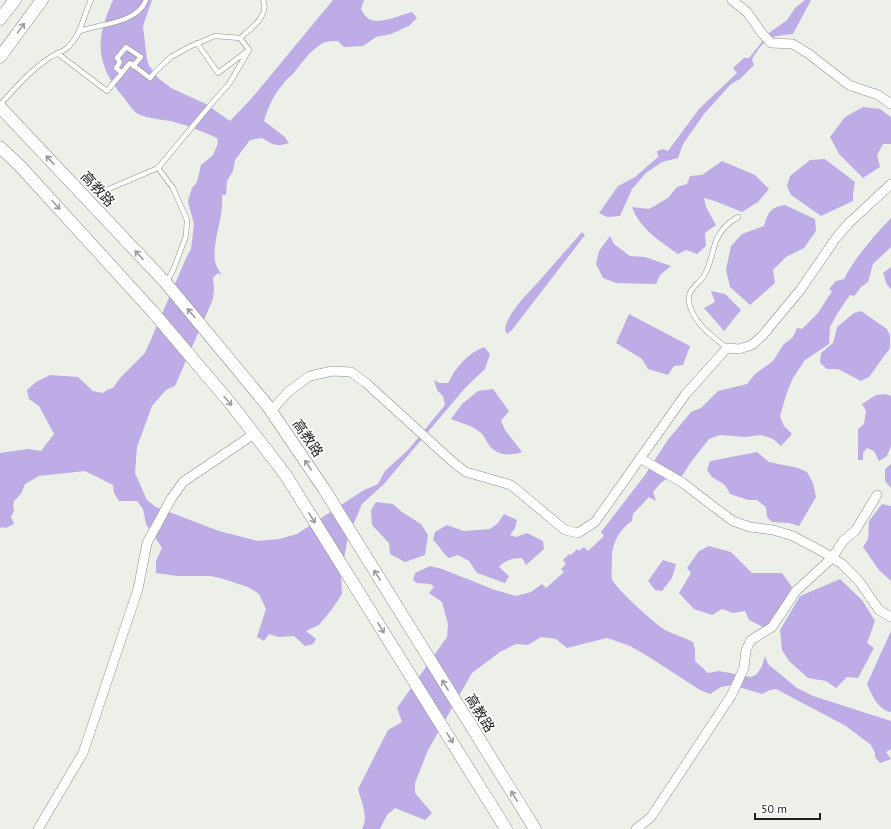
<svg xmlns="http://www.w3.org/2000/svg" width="891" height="829" font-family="'PT Sans','Noto Sans SC',sans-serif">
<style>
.water{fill:#beace7}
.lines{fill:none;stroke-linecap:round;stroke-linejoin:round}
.service-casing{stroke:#8d9089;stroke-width:5.5}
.minor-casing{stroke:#8d9089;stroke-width:10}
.secondary-casing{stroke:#8d9089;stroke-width:13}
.service{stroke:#fff;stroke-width:4.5}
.minor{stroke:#fff;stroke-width:9}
.secondary{stroke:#fff;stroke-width:12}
.oneway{stroke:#9a9b9a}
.labels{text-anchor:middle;stroke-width:3.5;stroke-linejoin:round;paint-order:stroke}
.street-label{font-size:14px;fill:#1f201e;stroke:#fff}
</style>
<rect width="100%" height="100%" fill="#edf0e8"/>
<path class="water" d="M113,0H152L143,26L147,60L150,67L158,78L171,88L206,104L230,121L251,99L333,0H364L361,9C363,13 366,17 369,19C379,25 401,15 412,12L417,18L409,26L391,34L376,37L363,46L344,47L338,41C333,41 328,41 323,43C310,50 301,64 293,74C290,77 286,79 284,83C274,94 268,107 264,121L285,137L289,143C277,147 273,145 262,138L250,140L235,160L233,171L227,181L226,195H222C224,218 212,241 215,261C216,266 219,271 222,275L218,273L213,278L214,288L213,299L175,386L166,390L152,406L137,447L135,473L147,500L156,507L219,531L258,541L279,539L297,534L364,490L378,484L385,471L408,450L445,405L443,396L437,390L434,380L439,383H448C456,367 467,354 484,347L490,354L485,369L465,388L384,484L362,504L348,537L341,574L342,594L332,609L319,625L306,631L316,639L313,644L305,646L294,636L279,637L269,634L264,641L257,637L266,609L259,594L248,587L220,578L210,576H177L156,573V561L162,548L146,524L143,509L137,501H119L114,493L113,485L85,471L39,476L25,484L21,494L14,501L13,505L14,511L11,517L14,524L6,528L2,527L0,528V453L28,449L41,451L54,434L39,406L29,399L27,390L36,382L50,375L78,377L93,391L103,393L107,390L113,388L121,377L145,353L187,256L191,249L194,224L188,202L189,197L192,188L197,182L201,165L213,155L218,143L217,138C203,132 189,126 174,122C166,120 145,118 138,114C133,111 128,103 124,98C95,64 95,40 113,0Z
M805,0H811L793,34C769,36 765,38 752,59L754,65L740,79L731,84L704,114L683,144L678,158L662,162L646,173L632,189L620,216L607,217L599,213L618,186L635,177L658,157L657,151L663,149L668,151L699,109L737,73L733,68L744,58H749L769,33L787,20L795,8Z
M863,107L880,109L891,117V144H883L877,155L880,167L863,178L839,154L830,137L845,117Z
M825,159L855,182L853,194V201L821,216L791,195L787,186L790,176L810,160Z
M722,161L755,175L769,189L758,202L742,212L715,201L704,198L706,207L716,225L705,233L706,246L697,254L686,250L678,254C661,242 639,228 632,207L649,209L668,198L677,187L687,184L690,176L702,175Z
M785,205L815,219L816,231L804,248L786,257L773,270L775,283L750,305L730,287L726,270L731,246L742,234L764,226C768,213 770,207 785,205Z
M891,218V247L873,264L868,282L861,287L854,296L850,295L837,314L830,327L829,344L805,360L793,378L787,392L780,416L784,426L792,434L781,446L773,439L761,435L745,437L720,435L709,439L691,462L682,476C667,475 662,481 653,492L656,501L649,497L633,514L632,521C620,529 612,542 612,557C612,564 611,572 612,579C614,587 656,625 665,630C674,635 684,637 693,642L695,649V661L708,673L719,671L751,677L757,674L762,666L765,656L768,664L797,688L813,696L891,721V749L886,752L891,759L880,763L875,757V753L871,745L846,726L776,689L770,690L762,694L732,685L721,687L710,694L700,690L649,657L630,646L607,638L567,648L556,639L541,637L528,645L516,644L500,652L472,673L428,750L415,783V793L432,813L425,820L395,808L387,815L380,829H362C369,817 361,801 358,789L388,730L402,722L397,708L447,637L448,624L442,602L429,593L434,587L431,584L417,583L413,580L415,573L430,566L442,569L495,590L516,596L531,592L542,584L546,588L564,572L561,569L566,564L563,560L569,554L571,555L577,549L579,551L584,547L588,551L604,536L601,532L645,475L667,441L691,412L701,408L718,391L747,384L755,374L773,361L783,345L793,337L797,328L802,329L818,313L832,291L829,289L836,281L844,279C856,256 873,237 891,218Z
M582,232L585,235L512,330L507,334L505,330C507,312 529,293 540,280C554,264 568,248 582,232Z
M610,236L614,244L630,256L645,257L671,266L660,275L656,284L616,283L603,278L596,264L599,251Z
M891,267V289L887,285L883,273Z
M711,291L725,294L741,310L724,331L704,308L715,302Z
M861,311L887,329L890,336V348L869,377L861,381L838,369H827L820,363L821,353L833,343L837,327L854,313Z
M629,314L690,346L683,365L674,366L668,375L648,369L642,359L616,343Z
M493,389L509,411L501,421L505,430L522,452C510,456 497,456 489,445C486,441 485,437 482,434C474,426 461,423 451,419L462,404L478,391Z
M885,394L891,396V446L887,456L879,461L874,451L867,448L863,453V460H858V429L864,424L866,411L862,404L876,395Z
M757,452L769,462L798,468L807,472L813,483L816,497L799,526L789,523L772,522L767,517L766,507L757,500H748L730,494L725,485L712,477L707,470L710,461Z
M891,464V488L885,481V469Z
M376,502L393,504L402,512L421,524L428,535L425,555L405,562L390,554L389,543L372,525L371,510Z
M882,504L891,506V581L879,570L863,547L868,539L869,521Z
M504,514L517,520L515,528L510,535L516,537L527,533L543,541L544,549L526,565L522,558C513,558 505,560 499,567L509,576L505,583L477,573L469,561L458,555L449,558C442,553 440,546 433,540L435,532L447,525L464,531L490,529L498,523Z
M709,546L731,552L752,573H782L792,587L779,613L765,628L749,620L745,611L733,613L722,609L712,615L694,609L679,593L691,573L687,568L699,551Z
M663,560L676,564L672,578L662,591L655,590L648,581Z
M840,579L862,600L875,621L867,643L874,648L858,678L847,677L836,688L826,681L808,678L789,661L782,650L780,630L800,596Z
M891,631V712C878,710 872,695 867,684Z"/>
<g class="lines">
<defs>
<path id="service" d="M80,31C100,24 138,23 146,0
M240,38C250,30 270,15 263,0
M197,43L218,73L246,52
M57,53L107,91L130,63L150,78L155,72L171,57L191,46L215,36L240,38L249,50L229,84L212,103L158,168L104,191
M122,73L116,68L120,62L117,58L126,47L141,57L133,66
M0,105C15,88 30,71 49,58C55,54 63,52 68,47C82,34 83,16 91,0
M158,168L173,188L187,220L186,236L174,268L167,282
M727,348C711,335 693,323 689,302C686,289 701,283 705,274C711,263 712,252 716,241C720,231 729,222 738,217"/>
<path id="minor" d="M732,0L747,12L761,32L771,43L793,44L809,54L849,85L878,95L891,104
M271,411L289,391L310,376L332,371L351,372L366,383L454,463L466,472L511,485L565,530L578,533L595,522L685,395L727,348L739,349L752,345L763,335L801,289L836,238L848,224L891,184
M640,458L683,483L714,507L733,521L750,527L773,530L793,536L823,552L842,564L859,581L879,610L891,617
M38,829L83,753L138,589L147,543L171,499L183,482L254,434
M636,829L651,817L731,696L744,668L746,650L751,640L772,627L796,591L832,558L843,541L855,531L877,495"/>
<path id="secondary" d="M0,19L15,0
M0,57L42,0
M0,107L166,283L267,405L324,489L535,829
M0,147L20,166L153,312L231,404L285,474L506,829"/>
</defs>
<use href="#service" class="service-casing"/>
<use href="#minor" class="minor-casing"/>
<use href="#secondary" class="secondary-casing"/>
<use href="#service" class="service"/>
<use href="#minor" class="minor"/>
<use href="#secondary" class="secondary"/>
</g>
<defs><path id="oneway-shaft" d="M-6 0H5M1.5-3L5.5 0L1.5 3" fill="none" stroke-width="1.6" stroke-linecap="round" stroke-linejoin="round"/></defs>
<g class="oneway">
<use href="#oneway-shaft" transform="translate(21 28) rotate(-54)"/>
<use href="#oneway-shaft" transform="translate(50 160) rotate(-133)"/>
<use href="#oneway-shaft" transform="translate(56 205) rotate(48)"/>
<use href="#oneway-shaft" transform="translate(139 255) rotate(-133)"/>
<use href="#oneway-shaft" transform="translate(191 313) rotate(-130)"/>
<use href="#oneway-shaft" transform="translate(228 401) rotate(50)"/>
<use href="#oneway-shaft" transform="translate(308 465) rotate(-124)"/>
<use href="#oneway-shaft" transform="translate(312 518) rotate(58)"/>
<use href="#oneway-shaft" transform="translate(377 575) rotate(-122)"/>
<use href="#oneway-shaft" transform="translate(381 628) rotate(58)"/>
<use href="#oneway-shaft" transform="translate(445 685) rotate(-122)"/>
<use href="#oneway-shaft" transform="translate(450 738) rotate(58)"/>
<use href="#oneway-shaft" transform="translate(514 796) rotate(-122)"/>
</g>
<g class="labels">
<g class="street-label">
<text transform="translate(98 189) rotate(47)" y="5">高教路</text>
<text transform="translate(308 438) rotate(56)" y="5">高教路</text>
<text transform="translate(480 713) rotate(58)" y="5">高教路</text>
</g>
</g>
<path d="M755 813v6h65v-6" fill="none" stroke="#1f201e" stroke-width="2"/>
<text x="761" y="813" font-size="12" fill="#1f201e" stroke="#ffffff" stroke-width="3" paint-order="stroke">50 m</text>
</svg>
